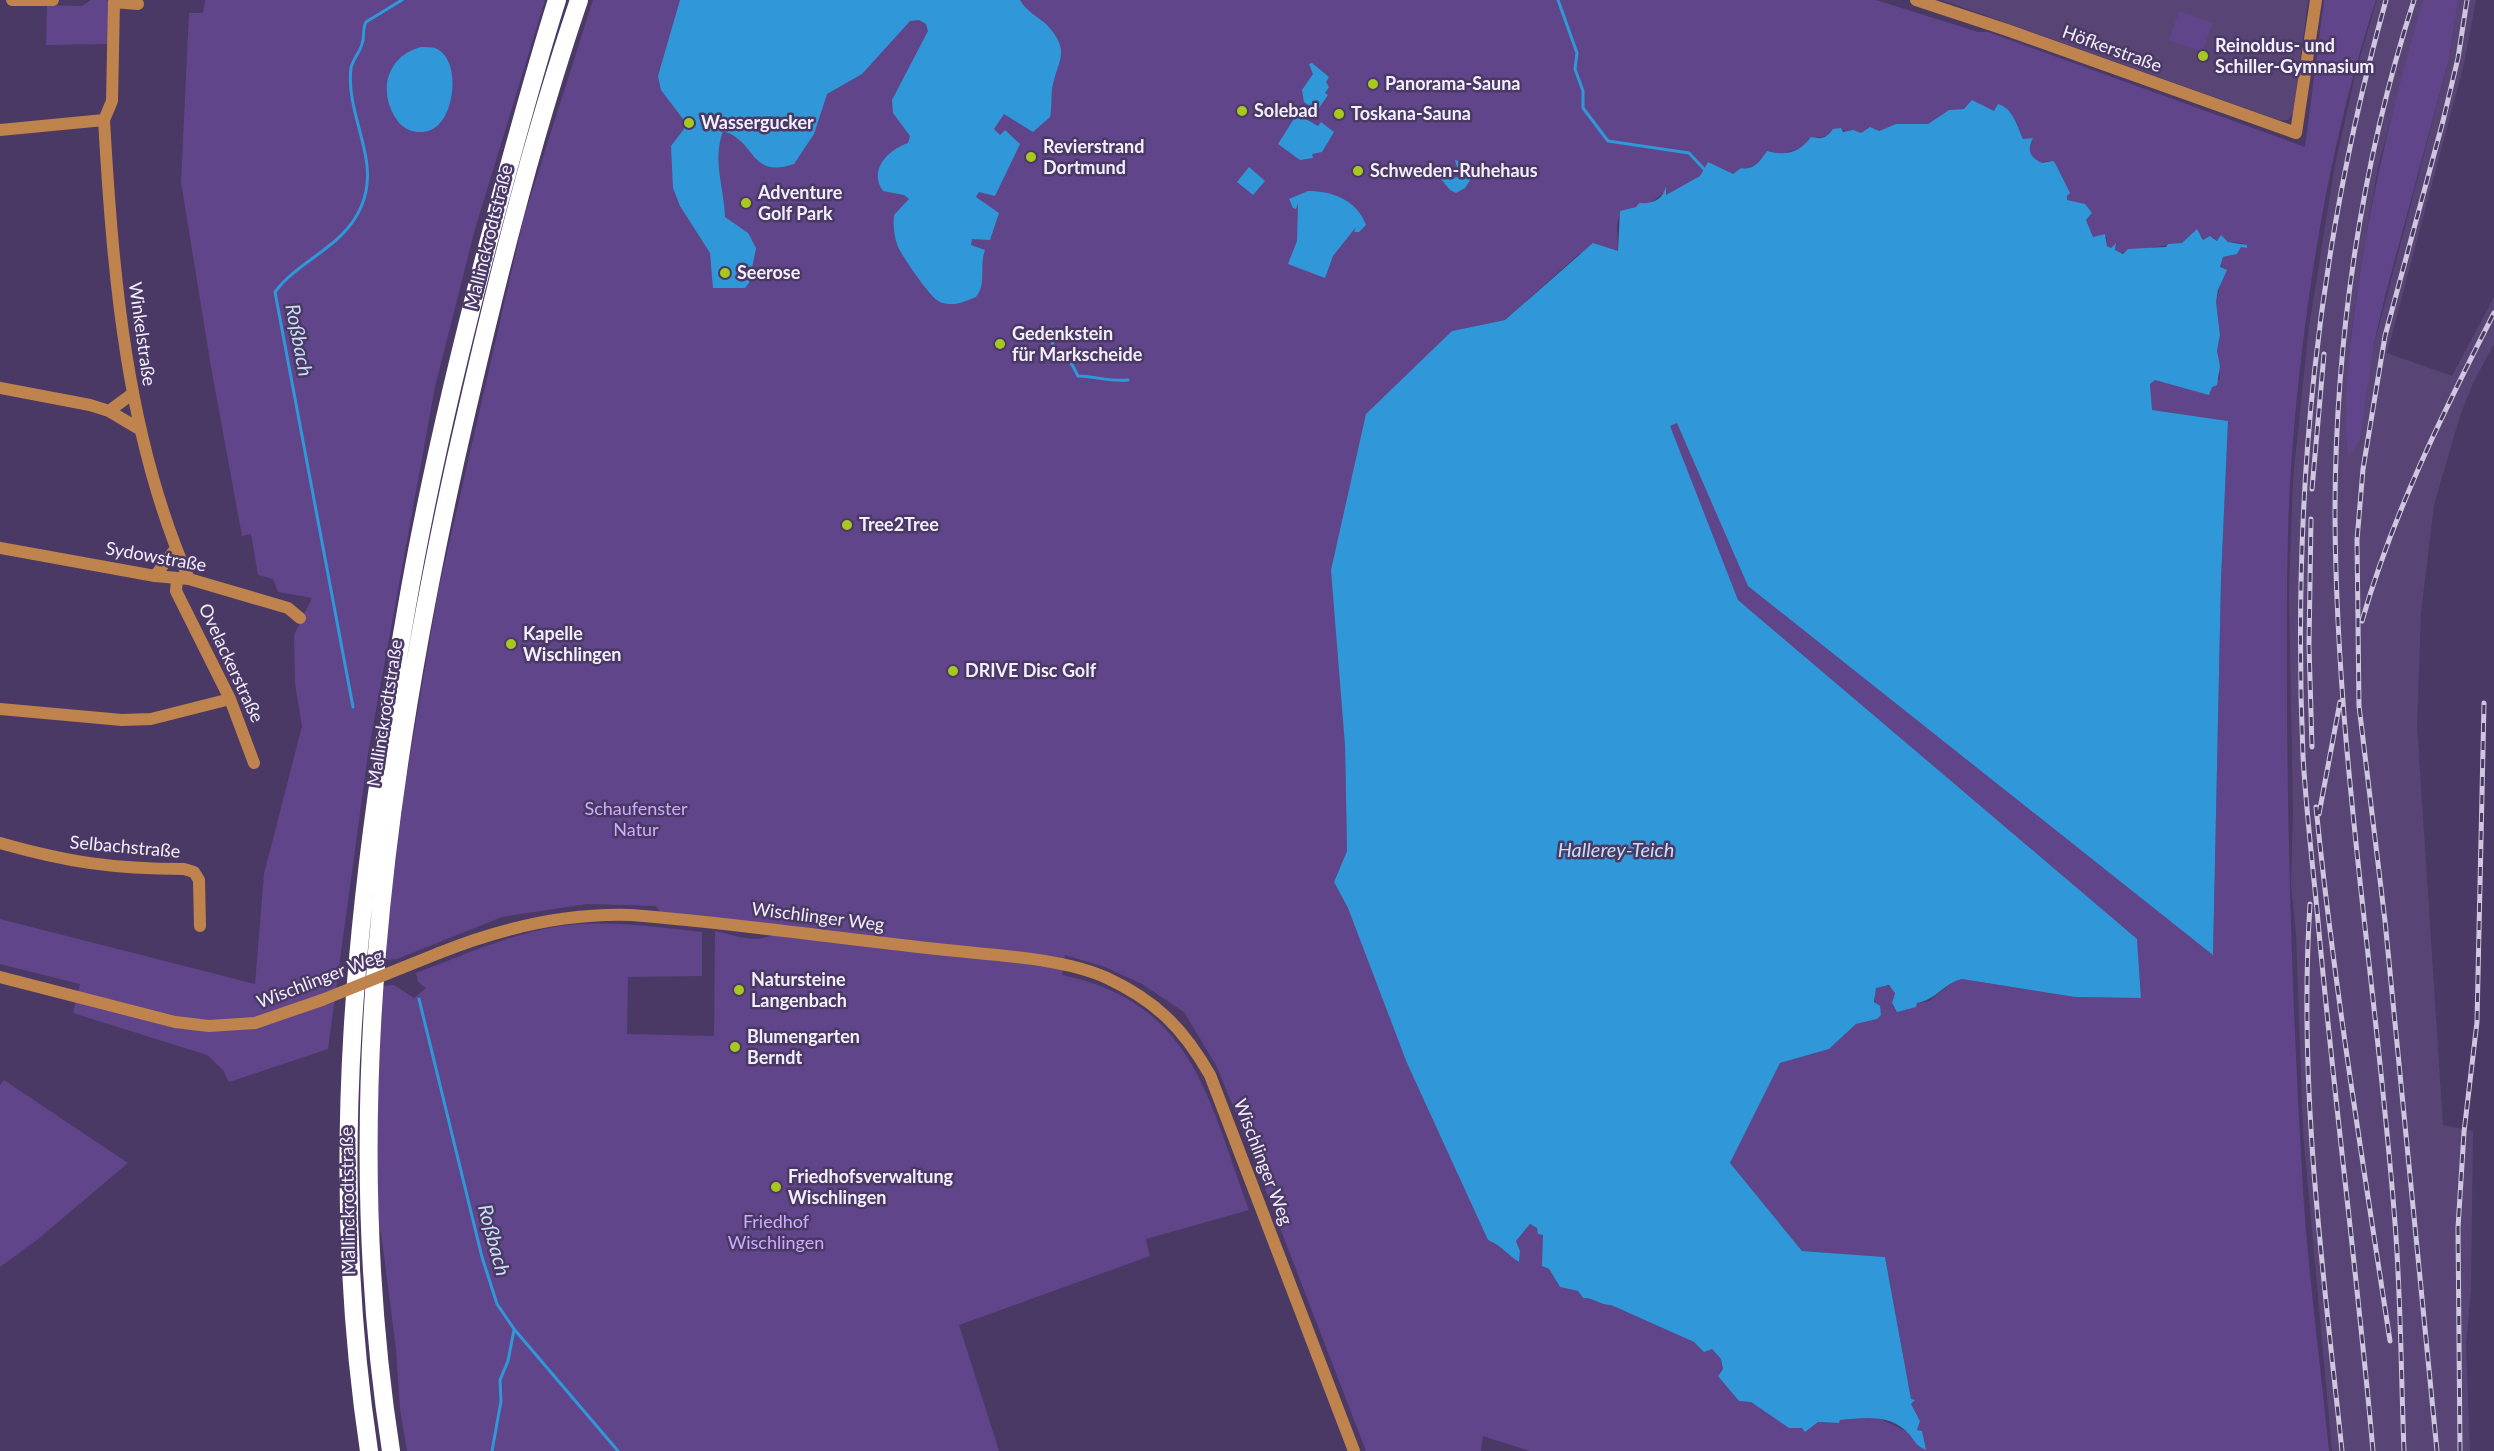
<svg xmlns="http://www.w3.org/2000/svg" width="2494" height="1451" font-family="Lato,sans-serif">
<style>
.built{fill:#584575}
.green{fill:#61458a;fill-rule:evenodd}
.water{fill:#3098d8}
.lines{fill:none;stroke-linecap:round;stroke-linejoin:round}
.stream{stroke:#3098d8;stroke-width:3}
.street{stroke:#bf834e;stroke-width:12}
.highway{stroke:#fff;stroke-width:18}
.rail-casing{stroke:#cfc7dd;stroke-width:5}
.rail{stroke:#4a3964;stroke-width:3;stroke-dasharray:9;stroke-linecap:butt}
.street-bridge{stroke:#bf834e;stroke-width:12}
.poi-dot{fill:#a7c81f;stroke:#4a3964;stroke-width:2}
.labels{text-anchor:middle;stroke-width:5;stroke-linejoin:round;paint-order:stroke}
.poi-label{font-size:18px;font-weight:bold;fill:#f4efff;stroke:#4a3964;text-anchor:start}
.street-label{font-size:18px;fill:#f4efff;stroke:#4a3964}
.park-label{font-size:18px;fill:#cbacfe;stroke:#4a3964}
.water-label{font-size:20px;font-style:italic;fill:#c5dff3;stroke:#4a3964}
</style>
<rect width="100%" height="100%" fill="#4a3964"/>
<path class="built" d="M1942,0H2308L2293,113L2288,120H2279Z
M2377,0H2423L2378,167L2361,266L2350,341L2373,349L2449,59L2458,0H2476L2464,64L2387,353L2452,376L2494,297V344L2473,383L2460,416L2434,505L2421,613L2417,724L2443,1125L2473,1131L2471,1288L2466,1344L2470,1451H2332L2303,1131L2296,933L2291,884L2293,810L2289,592L2293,479L2309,326L2335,165L2357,67Z"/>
<path class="green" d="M91,0H107L109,6L108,44L46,45L47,5L82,6Z
M205,0H545L475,229L435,387L368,754L328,1049L229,1082L223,1070L207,1055L73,1013L80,984L0,964V919L255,984L264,874L302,726L295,684L294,635L312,598L278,592L273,579L258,575L251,534L242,536L211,367L181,182L189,13H203Z
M593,0H1876L1978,32H1988L2305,147L2324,0H2376C2326,150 2300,326 2290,483C2286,559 2287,635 2287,711C2288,865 2293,1019 2302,1173C2307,1266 2320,1359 2329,1451H1529L1483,1436L1481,1451H1366L1235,1111L1216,1065L1184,1012L1142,984L1105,967L1065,955L1062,975C1195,1003 1208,1100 1249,1210L1146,1239L1145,1236L1150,1256L959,1325L999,1451H407L400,1409L396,1349L381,1232L378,1233L377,1116L383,986L394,985L414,998L426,988L418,982L416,973C462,956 507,935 555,927C604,919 654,927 702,932V976L628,977L627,1034L714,1036L715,931C740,936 755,946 780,931L663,917L656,906L587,904L502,917L397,959L386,960L388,921L405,785L438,592L524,217ZM1968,105L1994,111L1996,108L2015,120L2023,139L2033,138C2027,151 2029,157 2042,163L2048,161L2055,163L2067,200L2086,205L2091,215L2086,220L2093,237L2096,239L2103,234L2107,238V246L2111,248L2117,244L2115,250L2119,253L2182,243L2195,231L2202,236L2203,240L2213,237L2217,241L2242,243L2247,248L2241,246L2237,254L2223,257L2220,267L2224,270L2216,302L2220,335L2217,351L2220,378L2212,387L2155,380L2150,384L2151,410L2228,421L2221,580L2213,954L1677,422L1669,426L1738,600L2137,940L2141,998L2075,997L1962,979L1954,981L1929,1001L1894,1008L1892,1003L1895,993L1892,987L1881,985L1874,990L1877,1019L1856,1024L1829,1049L1780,1063L1730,1163L1802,1251L1885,1257L1911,1399L1914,1402L1911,1404L1920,1421L1917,1430L1923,1439L1874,1416L1839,1420L1838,1423L1818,1422L1802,1428L1789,1427L1751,1402L1739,1401L1719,1373L1723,1369L1721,1359L1712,1349L1704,1351L1694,1342L1611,1305C1599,1305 1595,1298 1583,1298L1578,1291L1560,1287L1544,1261L1543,1235L1539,1234L1537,1228L1530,1224L1516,1241L1520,1251L1519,1261C1505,1254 1504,1247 1488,1240L1348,908L1334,882L1347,851L1345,745L1452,331L1505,320L1579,254L1618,251C1618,230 1611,211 1636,207L1639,203L1650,204L1664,192L1666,195L1700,176L1733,174L1741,168C1754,171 1761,161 1767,151L1782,154L1805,147L1809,139L1828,136L1833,129L1861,133L1879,131L1896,124H1928L1949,110L1964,109Z
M2423,0H2458L2449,59L2385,296L2373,348L2360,439L2348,457C2343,403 2349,348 2357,294C2371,193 2395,97 2423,0Z
M2179,11L2213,23L2202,52L2169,40Z
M4,1080L128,1163L38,1239L0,1267V1085Z"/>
<path class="water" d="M680,0H1020C1027,12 1037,16 1047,25C1072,52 1057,60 1052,89C1051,98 1052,108 1050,117L1033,132L1004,114L994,129L1000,135L1005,130L1020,144L995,196L979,192L976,197L999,213L990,240L972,239L971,245L985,250C979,266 987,284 976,297C964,302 953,307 940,302C930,298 903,257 898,247C894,236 893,227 894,215L909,199L904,195L883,191C868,170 888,150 908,143L910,136L893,113L892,100L928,31L926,24L919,20L910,21L862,74L827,94L814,134L794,164C749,179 757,141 723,131C712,162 724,186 725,217L748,233L756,248L749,283L745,288H713L710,253L680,206L673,188L671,146L684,129L683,119L661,90L658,76Z
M421,47C425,47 431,47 435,48C460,58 455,107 440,123C428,137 406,134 397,120C377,91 387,56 421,47Z
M1312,63L1329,77L1326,82L1329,87L1325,93L1328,95L1319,108L1314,109L1304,102L1302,90L1313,74L1309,64Z
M1972,100L1994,111L1998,104C2013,108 2018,128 2023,139L2033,138C2027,150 2029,157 2042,163L2053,161L2055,163L2070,193L2067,196V200L2085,204L2092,213L2086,220L2093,237L2105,234L2107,246L2111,248L2116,243L2115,250L2123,254L2128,249L2166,247L2168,244L2182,243L2197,229L2203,240L2210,236L2217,241L2221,235L2228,242L2247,245V248L2241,247L2237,254L2223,257L2220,267L2227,270L2218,290L2216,302L2220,335L2217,351L2220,366L2217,385L2212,387L2209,395L2155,380L2150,384L2152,410L2228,421L2221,580L2213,955L1748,586L1677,423L1670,426L1738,600L2137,939L2141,998L2075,997L1962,979C1944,983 1936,1000 1917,1003L1916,1007L1897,1012L1892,1003L1895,993L1889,985L1876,988L1874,1002L1880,1006L1881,1015L1877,1019L1856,1024L1829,1049L1780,1063L1730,1163L1802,1251L1885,1257L1911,1399L1915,1400L1911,1404L1920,1421L1917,1430L1922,1431L1926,1450C1917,1446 1915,1442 1910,1435C1890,1413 1865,1418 1840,1420L1839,1423L1818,1422L1805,1432L1802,1428H1789L1751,1402L1739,1401L1718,1376L1723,1369L1721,1359L1712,1349L1704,1352L1694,1342L1611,1305C1599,1305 1595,1298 1583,1298L1578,1291L1560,1287L1549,1269L1542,1266L1543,1235L1538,1234L1537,1228L1530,1224L1516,1241L1520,1251L1519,1262C1506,1254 1504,1247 1488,1240L1407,1063L1348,908L1334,882L1347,851L1345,745L1331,570L1366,414L1452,331L1505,320L1593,243L1618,251L1620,211L1636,207L1639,203C1653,204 1663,200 1666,186V195L1700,176L1708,162L1733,174L1741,168C1754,171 1761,160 1767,151C1786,156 1799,153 1811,137C1822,139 1826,139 1833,129L1841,128L1843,132L1853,130L1861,133L1870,127L1879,131L1896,124H1928L1949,110L1964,109Z
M1297,114L1318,126L1321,122L1334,132L1322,152L1312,154L1313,158L1300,160L1278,144Z
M1455,160L1469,165L1474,174L1465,188L1456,193L1450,190L1441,179L1460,177Z
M1249,167L1265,181L1253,195L1237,182Z
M1308,191C1332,191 1357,200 1366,225L1359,232H1354L1356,227L1333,256L1325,278L1288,264L1297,241L1298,203L1296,209L1293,208L1289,199Z"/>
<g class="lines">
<path class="stream" d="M1558,0L1577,53L1575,69L1583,91V108L1608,141L1689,153L1704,169
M1043,325L1049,335
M1052,342L1058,355L1068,357L1078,376C1094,376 1110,382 1128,380
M353,707L275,292C300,259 344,247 361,207C382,160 345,116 351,68C353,59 360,52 362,44C365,36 362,29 366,22L402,0
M419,999L482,1257L497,1304L514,1329L618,1451
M492,1451L501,1401L500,1380L508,1361L514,1330"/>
<path class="street" d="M12,0H53
M1916,0L2007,30L2296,133L2316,0
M138,4L114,2L112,101L104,120C113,275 126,436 189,579
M0,130L104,120
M0,388L90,405L109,411L141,430
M109,411L132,394
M0,548L155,576L189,579L288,608L300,618
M155,576L176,548
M177,579L176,591L230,699L254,763
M0,709L122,720L151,719L230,699
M0,843C67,862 113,869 184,869L194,872L199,880L200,926
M439,953C501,928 563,913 631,915C733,923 835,938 937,949C987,955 1062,957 1107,978C1156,1001 1183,1028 1210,1075L1354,1451
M0,977L175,1022L209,1026L255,1023L322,1000"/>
<path class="highway" d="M369,1451C326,1166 356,893 406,611C430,472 463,335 500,199C518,133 536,66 557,0
M391,1451C339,1118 384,785 456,458C491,304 528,150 579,0"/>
<defs>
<path id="rail" d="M2312,489L2324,354
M2311,519L2309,645L2312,747
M2362,621C2393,513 2443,413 2494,313
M2316,807C2334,986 2363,1163 2390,1341
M2319,814L2340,702
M2310,904C2298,1086 2323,1270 2342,1451
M2373,1451C2357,1270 2333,1091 2317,910C2312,859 2306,808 2303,756C2292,497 2316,250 2386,0
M2404,1451C2401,1375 2401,1299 2395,1223C2377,987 2336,751 2335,514C2335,341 2361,164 2414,0
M2437,1451L2385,921L2359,706L2357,540L2363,469L2385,336L2443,121L2458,58L2467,0
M2460,1451L2458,1228L2464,1132L2477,1022L2484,703"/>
</defs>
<use href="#rail" class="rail-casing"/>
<use href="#rail" class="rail"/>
<path class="street-bridge" d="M322,1000L439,953"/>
</g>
<g class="poi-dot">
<circle cx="2203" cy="56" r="6"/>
<circle cx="1373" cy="84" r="6"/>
<circle cx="1242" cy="111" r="6"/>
<circle cx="1339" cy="114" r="6"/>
<circle cx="689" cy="123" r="6"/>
<circle cx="1031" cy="157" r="6"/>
<circle cx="1358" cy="171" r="6"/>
<circle cx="746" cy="203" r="6"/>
<circle cx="725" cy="273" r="6"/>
<circle cx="1000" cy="344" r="6"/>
<circle cx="847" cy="525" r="6"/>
<circle cx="511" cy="644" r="6"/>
<circle cx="953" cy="671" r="6"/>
<circle cx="739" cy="990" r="6"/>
<circle cx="735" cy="1047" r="6"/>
<circle cx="776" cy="1187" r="6"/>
</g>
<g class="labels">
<g class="poi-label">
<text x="2215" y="52">Reinoldus- und<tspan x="2215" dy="21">Schiller-Gymnasium</tspan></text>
<text x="1385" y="90">Panorama-Sauna</text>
<text x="1254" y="117">Solebad</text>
<text x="1351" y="120">Toskana-Sauna</text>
<text x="701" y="129">Wassergucker</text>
<text x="1043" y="153">Revierstrand<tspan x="1043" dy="21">Dortmund</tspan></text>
<text x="1370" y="177">Schweden-Ruhehaus</text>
<text x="758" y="199">Adventure<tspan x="758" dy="21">Golf Park</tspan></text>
<text x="737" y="279">Seerose</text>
<text x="1012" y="340">Gedenkstein<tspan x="1012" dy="21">für Markscheide</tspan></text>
<text x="859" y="531">Tree2Tree</text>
<text x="523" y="640">Kapelle<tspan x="523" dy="21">Wischlingen</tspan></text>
<text x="965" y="677">DRIVE Disc Golf</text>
<text x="751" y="986">Natursteine<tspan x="751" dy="21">Langenbach</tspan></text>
<text x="747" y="1043">Blumengarten<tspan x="747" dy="21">Berndt</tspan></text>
<text x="788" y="1183">Friedhofsverwaltung<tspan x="788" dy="21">Wischlingen</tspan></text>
</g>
<g class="street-label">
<text transform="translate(2112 49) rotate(20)" y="6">Höfkerstraße</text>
<text transform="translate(489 237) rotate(-76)" y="6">Mallinckrodtstraße</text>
<text transform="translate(142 334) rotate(82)" y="6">Winkelstraße</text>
<text transform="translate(156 557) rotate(10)" y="6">Sydowstraße</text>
<text transform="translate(231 663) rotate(65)" y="6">Ovelackerstraße</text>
<text transform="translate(385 713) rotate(-81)" y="6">Mallinckrodtstraße</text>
<text transform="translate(125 847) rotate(5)" y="6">Selbachstraße</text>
<text transform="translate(818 917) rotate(7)" y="6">Wischlinger Weg</text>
<text transform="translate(320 979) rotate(-21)" y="6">Wischlinger Weg</text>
<text transform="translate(1263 1162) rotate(69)" y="6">Wischlinger Weg</text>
<text transform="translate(348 1201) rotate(-91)" y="6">Mallinckrodtstraße</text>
</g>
<g class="park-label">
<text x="636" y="815">Schaufenster<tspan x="636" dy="21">Natur</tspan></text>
<text x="776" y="1228">Friedhof<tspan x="776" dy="21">Wischlingen</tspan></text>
</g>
<g class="water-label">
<text transform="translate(299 340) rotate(79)" y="7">Roßbach</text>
<text x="1616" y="857">Hallerey-Teich</text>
<text transform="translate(494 1240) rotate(75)" y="7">Roßbach</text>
</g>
</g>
</svg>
